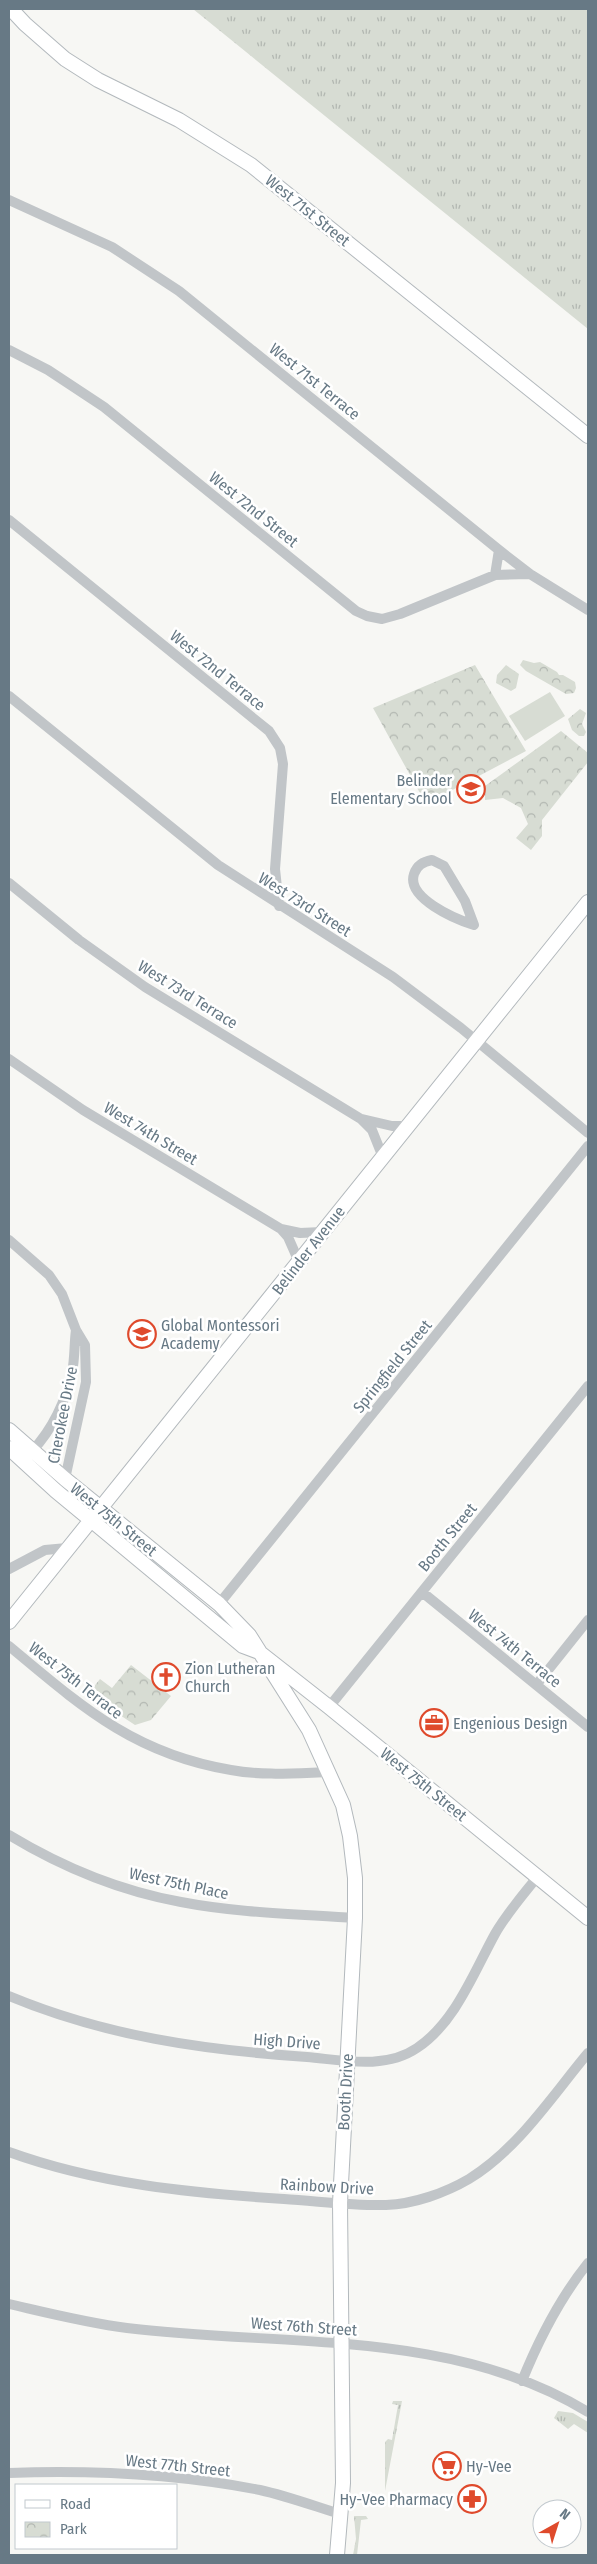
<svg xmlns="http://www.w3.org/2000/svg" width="597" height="2564" font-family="'Fira Sans Condensed',sans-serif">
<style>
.grass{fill:url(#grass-tufts)}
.park{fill:url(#park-crowns)}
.pitch{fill:#d7dcd3}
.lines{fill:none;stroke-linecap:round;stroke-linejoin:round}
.secondary-casing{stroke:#b3b9bd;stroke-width:16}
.street{stroke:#c1c5c8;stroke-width:10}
.secondary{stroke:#fff;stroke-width:14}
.labels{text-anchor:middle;stroke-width:5;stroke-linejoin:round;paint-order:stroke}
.street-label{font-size:16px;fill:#677985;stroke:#fff}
.poi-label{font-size:16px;fill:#677985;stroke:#fff;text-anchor:start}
</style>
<defs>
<pattern id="grass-tufts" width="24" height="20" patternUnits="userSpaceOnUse" patternTransform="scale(1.25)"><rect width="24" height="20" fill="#d7dcd3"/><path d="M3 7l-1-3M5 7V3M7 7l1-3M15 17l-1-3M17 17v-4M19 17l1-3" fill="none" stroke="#b2b7b1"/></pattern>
<pattern id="park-crowns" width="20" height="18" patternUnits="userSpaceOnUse" patternTransform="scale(1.25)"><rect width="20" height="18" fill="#d7dcd3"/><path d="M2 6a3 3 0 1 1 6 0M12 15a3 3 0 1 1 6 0" fill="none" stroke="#b2b7b1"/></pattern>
</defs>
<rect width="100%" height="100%" fill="#f7f7f4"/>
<path class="grass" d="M193,9H588V329Z
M393,2401H402L385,2491V2442L388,2439L392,2440L398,2405L392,2404Z
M558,2411L573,2413L588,2422V2433L574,2424L568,2429L554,2418Z
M354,2516H366L368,2519L361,2520L357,2555H353L356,2539Z"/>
<path class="park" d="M523,660L534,663L540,662L557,672L559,675H563L575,682L576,688L574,693L566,694L526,671L520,665Z
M475,665L526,751L426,804L373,708Z
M506,665L519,674L516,688L511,691L496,683L497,675Z
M580,709L586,713L582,724L586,732L584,736H579L572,730L568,719Z
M561,731L588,753V762L542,820V836L531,850L516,838L528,824L521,808L503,798L485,800V786Z
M131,1665L171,1696L151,1720L135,1725L88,1694L100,1679L112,1688Z"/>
<path class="pitch" d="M550,692L565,716L525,741L509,716Z"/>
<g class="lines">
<defs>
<path id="secondary" d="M11,9L25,24L65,59L98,80L179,120L251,165L588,436
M9,1430L65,1479L219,1604L249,1635L309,1730L343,1805L350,1836L355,1878V1918L340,2203L343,2483L337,2555
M9,1448L56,1491L243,1646L259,1652L329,1707L588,1918
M9,1622L588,902"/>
</defs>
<use href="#secondary" class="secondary-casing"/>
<path class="street" d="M9,200L112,247L179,291L499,550L530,574L588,610
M9,350L48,370L104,407L356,611L367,616L382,619L400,614L495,575L529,574
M9,520L269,731L280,748L283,764L275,869L279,906
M495,575L499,550
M9,696L218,865L393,977L461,1028L588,1133
M432,860L444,866L465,901L474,925C455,919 406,898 414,874C417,865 423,862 432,860Z
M9,883L79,940L145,987L361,1119L372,1130L382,1155
M9,1059L83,1110L281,1229L288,1237L299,1262
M362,1119L392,1126H406
M281,1229L300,1233L322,1232
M9,1240L49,1275L62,1294L76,1330L85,1345L86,1382L65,1479
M32,1451C52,1430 66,1401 72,1372C75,1359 74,1344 76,1330
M9,1569L45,1550L67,1548
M422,1592L588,1727
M219,1604L588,1146
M9,1646C81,1706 134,1754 231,1770C263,1776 297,1773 330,1772
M537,1684L588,1620
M329,1707L588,1386
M9,1835C62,1867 120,1891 181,1902C238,1913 297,1914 355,1918
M9,1996C105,2036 203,2050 307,2057C342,2060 385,2070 417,2048C455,2023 474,1972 495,1934C507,1913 523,1895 538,1876
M9,2152C97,2184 191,2193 284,2199C318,2201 353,2206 386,2205C414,2204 445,2193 469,2179C518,2149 552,2096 588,2053
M9,2304C48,2313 87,2323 127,2328C280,2347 451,2328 588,2412
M522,2381C539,2339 560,2298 588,2263
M9,2473C92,2470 177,2474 260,2490C287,2496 314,2506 340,2514"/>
<use href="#secondary" class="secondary"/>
</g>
<defs>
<symbol id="school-ring" viewBox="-11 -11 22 22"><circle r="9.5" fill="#fff" stroke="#df4a2c" stroke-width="1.5"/><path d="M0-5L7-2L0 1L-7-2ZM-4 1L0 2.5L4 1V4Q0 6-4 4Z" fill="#df4a2c"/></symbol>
<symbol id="church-ring" viewBox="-11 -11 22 22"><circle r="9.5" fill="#fff" stroke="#df4a2c" stroke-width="1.5"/><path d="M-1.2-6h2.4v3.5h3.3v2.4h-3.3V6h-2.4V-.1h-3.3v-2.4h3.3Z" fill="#df4a2c"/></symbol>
<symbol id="office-ring" viewBox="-11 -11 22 22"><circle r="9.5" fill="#fff" stroke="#df4a2c" stroke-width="1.5"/><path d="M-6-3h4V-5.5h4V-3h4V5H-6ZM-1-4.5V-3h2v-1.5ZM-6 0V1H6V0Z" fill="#df4a2c"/></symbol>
<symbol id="supermarket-ring" viewBox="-11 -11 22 22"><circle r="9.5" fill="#fff" stroke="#df4a2c" stroke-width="1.5"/><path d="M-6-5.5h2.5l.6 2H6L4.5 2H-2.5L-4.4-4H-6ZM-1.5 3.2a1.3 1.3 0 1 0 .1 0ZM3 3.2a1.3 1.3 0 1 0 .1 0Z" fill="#df4a2c"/></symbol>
<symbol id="pharmacy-ring" viewBox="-11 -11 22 22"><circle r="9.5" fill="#fff" stroke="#df4a2c" stroke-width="1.5"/><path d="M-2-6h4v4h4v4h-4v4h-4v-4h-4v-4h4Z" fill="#df4a2c"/></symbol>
</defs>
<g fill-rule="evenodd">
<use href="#school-ring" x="455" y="773" width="32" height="32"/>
<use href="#school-ring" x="126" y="1318" width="32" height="32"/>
<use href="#church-ring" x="150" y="1661" width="32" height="32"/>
<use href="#office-ring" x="418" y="1707" width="32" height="32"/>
<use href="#supermarket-ring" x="431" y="2450" width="32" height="32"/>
<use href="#pharmacy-ring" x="456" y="2483" width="32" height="32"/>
</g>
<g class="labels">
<g class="street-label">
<text transform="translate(308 210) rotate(39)" y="6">West 71st Street</text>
<text transform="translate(315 381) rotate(39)" y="6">West 71st Terrace</text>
<text transform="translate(254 509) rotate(39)" y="6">West 72nd Street</text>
<text transform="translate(218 670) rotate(39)" y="6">West 72nd Terrace</text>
<text transform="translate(305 904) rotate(32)" y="6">West 73rd Street</text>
<text transform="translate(188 994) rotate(32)" y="6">West 73rd Terrace</text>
<text transform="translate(151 1133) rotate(31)" y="6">West 74th Street</text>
<text transform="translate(308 1250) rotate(-52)" y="6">Belinder Avenue</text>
<text transform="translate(392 1366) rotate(-51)" y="6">Springfield Street</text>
<text transform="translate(62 1415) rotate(-79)" y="6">Cherokee Drive</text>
<text transform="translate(114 1519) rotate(39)" y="6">West 75th Street</text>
<text transform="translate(447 1537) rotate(-51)" y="6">Booth Street</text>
<text transform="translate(515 1648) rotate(39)" y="6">West 74th Terrace</text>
<text transform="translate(76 1680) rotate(38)" y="6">West 75th Terrace</text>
<text transform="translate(424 1784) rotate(39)" y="6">West 75th Street</text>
<text transform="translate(179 1883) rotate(12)" y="6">West 75th Place</text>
<text transform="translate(287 2041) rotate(4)" y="6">High Drive</text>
<text transform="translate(345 2092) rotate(-87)" y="6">Booth Drive</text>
<text transform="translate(327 2186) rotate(3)" y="6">Rainbow Drive</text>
<text transform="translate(304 2326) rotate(4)" y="6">West 76th Street</text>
<text transform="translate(178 2465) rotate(6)" y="6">West 77th Street</text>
</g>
<g class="poi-label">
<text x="452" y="786" text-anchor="end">Belinder<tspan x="452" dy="18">Elementary School</tspan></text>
<text x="161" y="1331">Global Montessori<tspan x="161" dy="18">Academy</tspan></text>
<text x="185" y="1674">Zion Lutheran<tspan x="185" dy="18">Church</tspan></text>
<text x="453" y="1729">Engenious Design</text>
<text x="466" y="2472">Hy-Vee</text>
<text x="453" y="2505" text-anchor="end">Hy-Vee Pharmacy</text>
</g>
</g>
<rect width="597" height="2564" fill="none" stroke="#677985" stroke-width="20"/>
<rect x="15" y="2484" width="162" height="65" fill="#ffffff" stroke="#c2c9ce"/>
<rect x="25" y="2500" width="25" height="8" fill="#ffffff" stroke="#c2c9ce"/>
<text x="60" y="2509" font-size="15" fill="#677985">Road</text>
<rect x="25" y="2522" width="25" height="15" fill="url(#park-crowns)" stroke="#c2c9ce"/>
<text x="60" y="2534" font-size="15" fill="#677985">Park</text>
<g transform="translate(557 2524) rotate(39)"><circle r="24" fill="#ffffff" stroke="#c2c9ce"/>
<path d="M0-4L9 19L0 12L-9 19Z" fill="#df4a2c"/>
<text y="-8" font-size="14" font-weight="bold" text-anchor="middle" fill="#677985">N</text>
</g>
</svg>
